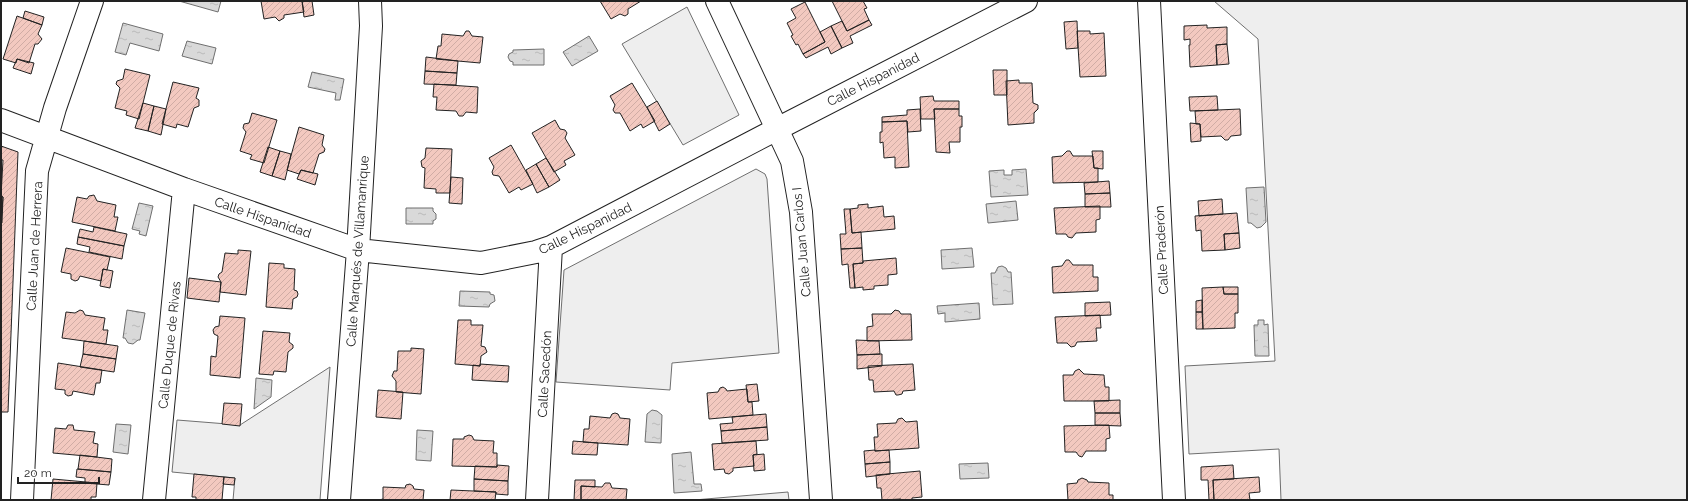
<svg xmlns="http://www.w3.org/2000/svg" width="1688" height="501" font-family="Raleway,sans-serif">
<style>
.grass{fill:#eee;stroke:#6f6f6f}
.water{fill:url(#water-ripples);stroke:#6f6f6f}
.building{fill:url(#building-hatch);stroke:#222}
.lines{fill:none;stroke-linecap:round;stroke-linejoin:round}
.street-casing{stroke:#222;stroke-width:24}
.street{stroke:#fff;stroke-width:22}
.labels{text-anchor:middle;stroke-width:3;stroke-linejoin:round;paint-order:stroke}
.street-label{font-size:13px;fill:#222;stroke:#fff}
</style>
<defs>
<pattern id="water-ripples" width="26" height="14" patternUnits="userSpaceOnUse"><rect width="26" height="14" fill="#d9d9d9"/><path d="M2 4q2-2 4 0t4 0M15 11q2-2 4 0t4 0" fill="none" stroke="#bababa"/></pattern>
<pattern id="building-hatch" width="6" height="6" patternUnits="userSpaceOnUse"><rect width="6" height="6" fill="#f3c9c0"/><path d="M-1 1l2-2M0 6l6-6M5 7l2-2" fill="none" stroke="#d0aca5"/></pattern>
</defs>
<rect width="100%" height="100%" fill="#fff"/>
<path class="grass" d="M1214,1H1687V500H1281L1279,449L1189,454L1185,366L1275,361L1258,39Z
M687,7L739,115L683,145L622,44Z
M756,169L765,174L767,179L779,353L672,363L670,390L556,382L564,270Z
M330,367L320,500H233L235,478L172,472L177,420L240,425Z
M788,492L789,500H694Z"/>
<path class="water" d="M179,1H221L218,12Z
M123,23L163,34L159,51L130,43L126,55L115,52Z
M589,36L598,51L572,66L563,52Z
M187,41L216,48L212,64L182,56Z
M544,49V65H513V62L510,61L508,57L509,54L513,52V50Z
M312,72L344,79L340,100H335L336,93L308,87Z
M1026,169L1028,195L991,197L989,171L1004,170V175H1012V170Z
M1264,187L1266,222L1261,227L1257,228L1251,223H1248L1246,188Z
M1016,201L1018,220L988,223L986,204Z
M139,203L153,206L146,236L139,234L140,231L132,229Z
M406,208H433V211L436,214V219L433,221V224H406Z
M972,248L974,267L942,269L941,250Z
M1002,266L1006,268L1008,272H1011L1013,304L993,305L991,273H995L998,267Z
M460,291L490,292V294L494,295L495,301L490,304L489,307L459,306Z
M979,303L980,319L945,322V313L938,314L937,306Z
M127,310L145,313L140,340H138L133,344L128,343L125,338H123Z
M1258,320H1264V325L1268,324L1269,356H1255L1254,325H1258Z
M256,378L272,380L271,397L254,409Z
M652,410L657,411L662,415L661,443L645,442L647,414Z
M116,424L131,425L128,454L113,452Z
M417,430L433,431L431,461L416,460Z
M691,452L694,484H701L702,491L674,493L672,454Z
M988,463L989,478L960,479L959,464Z"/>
<path class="building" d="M261,1H302L304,12L284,15V18L279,21L275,17L264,19Z
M302,1H312L314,15L304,17Z
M600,1H641L628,9V14L625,16L620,14L611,19Z
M832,1H863L867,8L864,9L869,20L847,31Z
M805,2L825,42L803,54L798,44L796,45L791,36L793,35L787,23L796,18L791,9Z
M25,11L44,17L42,25L23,18Z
M17,16L42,25L38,34L42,39L38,44H35L29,63L17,59L16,63L3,59Z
M869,20L872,25L850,36L853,43L842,48L831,26L842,21L847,31Z
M1077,21L1078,48L1066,49L1064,22Z
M1207,25V28L1227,27V44L1216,45L1217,65L1190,67L1189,45H1190V39L1184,40V26Z
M831,26L842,48L831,54L828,47L806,58L803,54L825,42L820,32Z
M466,31H469L472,36L483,37L480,63L436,59L438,46H441L442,34L463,36Z
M1077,31H1090V34L1104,33L1106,76L1080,77Z
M1227,44L1229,64L1217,65L1216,45Z
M426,57L458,61L457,73L425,71Z
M17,59L34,63L31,74L13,68Z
M125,69L150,75L139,119L126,115L127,111L115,108L120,88L116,84L117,81L123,79Z
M993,70H1007V95H994Z
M425,71L457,73L456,85L424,84Z
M1019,80V83H1032L1033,103L1038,105V109L1034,113V123L1008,125L1006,81Z
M173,82L199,88L196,98L199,100V106L194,108L188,127L177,124L176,128L162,124Z
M632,83L655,121L643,128L641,124L630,131L620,113H615L613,110L615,105L610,96Z
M434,84L478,87L477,113L466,112L463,116H459L456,111L436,110L437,97H433Z
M933,96L934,101H959V109H934L935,119H921L920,97Z
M1217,96L1218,110L1190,111L1189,97Z
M657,101L670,124L659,131L647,107Z
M143,103L154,106L148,131L135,128Z
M154,106L166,109L161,135L148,131Z
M920,109L921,131L908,132L907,121L882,122V117L907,115V110Z
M934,109H959V116H962V127H960V142H949L950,153L936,152Z
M1240,109L1241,135L1231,136L1228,140H1225L1221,136L1201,137L1200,124H1196L1195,111Z
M252,113L277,120L264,163L250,159L252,155L240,151L246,132L243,128L244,124L249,123Z
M555,120L560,129L565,130L567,133L565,138L575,155L564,161L566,165L554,172L532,133Z
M907,121L909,167L895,168V157L884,158L883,142L880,143V132H882V122Z
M1190,123L1200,124L1201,141L1191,142Z
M299,127L324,135L322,145L325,149L324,152L319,154L313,173L301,170L299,174L287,170Z
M511,145L533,184L521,190L519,187L509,193L499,176L493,175L492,172L494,167L489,158Z
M1,146L18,152L8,412H1V223L3,197L1,196L3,160H1Z
M268,147L280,151L272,176L260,172Z
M426,148L452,149L450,193H436V189L424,188L425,168L422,167L421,161L425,158Z
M280,151L291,154L285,180L272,176Z
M1067,151H1070L1073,156H1093L1094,168H1098V182L1053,183L1052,157L1062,156Z
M1092,151H1103V169L1094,168Z
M546,158L560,180L549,187L536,164Z
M536,164L549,187L537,193L526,170Z
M301,170L318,174L315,185L297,179Z
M451,177L463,178L462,204L449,203Z
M1109,181L1110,193L1085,194L1084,183Z
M1110,193L1111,207H1085V194Z
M94,195L97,201L116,205L114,217H118L115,231L72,222L77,197L87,199L89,196Z
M1,196L3,197L2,223H1Z
M1222,199L1223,214L1199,216L1198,201Z
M868,204V208L883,206L884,217L894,216L895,229L852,233L850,209L858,208V205Z
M1100,206V219L1096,220V232L1076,233L1072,238L1068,237L1066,234H1056L1054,208Z
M844,209H850L852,233L861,232L862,248L841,249L840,234H846Z
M1237,213L1239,233L1224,234L1225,250L1202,251L1201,230L1196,231L1195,216Z
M94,227L127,234L124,246L78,237L80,229L93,232Z
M1239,233L1240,248L1225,250L1224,234Z
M78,237L124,246L122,259L89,252L90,247L77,244Z
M66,248L110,257L107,270L103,269L101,281L80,276L78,280L75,281L71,279V274L61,272Z
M862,248L863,263L853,264L855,288H850L848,264L842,265L841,249Z
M238,250L251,251L246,295L220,292L221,282L218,277L219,274L222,272L225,253L238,254Z
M896,258L897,274L888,275V285L874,286V289L863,290V287L855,288L853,264L863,263V261Z
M1066,260H1069L1073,265H1093V277H1098V291L1053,293L1052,267L1062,266Z
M269,263L284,264V268L295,269L294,290L297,291L298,294L297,297L293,299L292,309L266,307Z
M103,269L113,271L110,288L100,286Z
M189,278L221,282L219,302L187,298Z
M1223,287H1238V294H1224Z
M1223,287L1224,294H1238V313H1235V328L1203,329L1202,288Z
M1202,300V312H1196V301Z
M1110,302L1111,315L1085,316V303Z
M80,310L83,311L85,315L105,318L103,330H108L106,344L62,338L66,312L75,313Z
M895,310L899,311L901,314H911L912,340L867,341V327L873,326L872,314H891Z
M1196,312H1202L1203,329H1196Z
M1100,315L1101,328H1096L1097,341L1077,342L1075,346L1071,347L1067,343H1057L1055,317Z
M220,316L245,318L240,378L210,375L211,356L216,357L218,336L214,334L213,330L215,327L219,326Z
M458,320H471V325H483L481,346L485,347L487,352L481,356L480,366L455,364Z
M263,331L290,333L289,342L293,345V348L288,352L286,372L274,371L273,375L259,374Z
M856,340L879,341L880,354L857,355Z
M84,341L118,346L116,359L83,354Z
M411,348L424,349L421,394L396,392V381L392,376L394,371H397L398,351H411Z
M83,354L116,359L114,372L80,367Z
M882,354V366L857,369V355Z
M58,363L102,370L100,383H96L94,395L73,391L72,395L68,396L65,394V390L55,389Z
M480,364L509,366L508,382L472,380L473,365L480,366Z
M913,364L915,390L903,391L902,394L898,395H896L894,391L874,392L873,380H869L868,366Z
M1079,369L1084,374L1104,375L1105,387H1109V401H1064L1063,375H1073L1075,371Z
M757,384L759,401L748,402L746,385Z
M723,387L726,389L727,391L747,389L748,402H752L753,415L709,419L707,393L718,392L720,388Z
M378,390L403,392L401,419L376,417Z
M1120,400V413H1095L1094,401Z
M224,403L242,404L240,426L222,424Z
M615,413L618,414L620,418L630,419L628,445L583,442L584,429H589L590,416L610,418L612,414Z
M1095,413H1120L1121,426L1095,425Z
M766,414L767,427L721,431L720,424L733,423L732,417Z
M902,418L906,422L917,421L919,448L875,451L874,437H878L877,424L896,423L898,419Z
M68,425H73L74,430L95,432L93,443L98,444L97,457L53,453L55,428L66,429Z
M1109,425L1110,438L1106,439V451H1086L1082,457L1079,456L1076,452H1065L1064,426Z
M767,427L768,440L722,443L721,431Z
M469,435L472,436L474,440L494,441L493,453H497V467L452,466L453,439H464V437Z
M573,441L598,443L597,455L572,454Z
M756,441L757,454L753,455L754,466L733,468V471L729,474L725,473L724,469L714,470L712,444Z
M875,450V451L889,450L890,462L865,464L864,451Z
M764,454L765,470L754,471L753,455Z
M80,455L112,459L111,472L78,469Z
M890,462V474L866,477L865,464Z
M497,465L509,466L508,481L474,479L475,466L497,467Z
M1233,465L1234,479L1213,480L1214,500H1209L1208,480H1201V467Z
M77,469L111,472L109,485L85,483V478L76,477Z
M920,471L922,497L912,498V500H902L901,499L882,500L881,488H877L876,475Z
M194,474L224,477L222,500H196V497H192Z
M224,477L235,478L234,485L223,484Z
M1259,477L1260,492L1249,493L1250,500H1214L1213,480Z
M1082,478L1087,480L1088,482L1109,483V495H1113V500H1068L1067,484L1077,483L1078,480Z
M53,479L97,483L96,497H91V500H51Z
M474,479L508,481V495L496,494V492L474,491Z
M575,480H595V487L581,486V500H574Z
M605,483H610L612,488L627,489L626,500H581V486L602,487Z
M410,484L413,486L414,489L424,490L423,500H379L383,499V487L405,488L406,485Z
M451,490L496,492L495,500H450Z"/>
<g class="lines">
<defs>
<path id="street" d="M717,1L792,161L801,212L821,500
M1149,1L1174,500
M1,120L184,189L358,250L481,263L536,252L551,247L777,129L1026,1
M22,500L37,171L55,108L92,1
M154,500L184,189
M339,500L358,250L371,26L370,1
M537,500L551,247"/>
</defs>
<use href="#street" class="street-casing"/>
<use href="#street" class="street"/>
</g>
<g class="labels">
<g class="street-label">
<text transform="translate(873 79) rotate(-27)" y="5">Calle Hispanidad</text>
<text transform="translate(263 217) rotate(19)" y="5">Calle Hispanidad</text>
<text transform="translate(585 228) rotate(-26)" y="5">Calle Hispanidad</text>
<text transform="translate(801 242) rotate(-95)" y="5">Calle Juan Carlos I</text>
<text transform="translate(34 246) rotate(-87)" y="5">Calle Juan de Herrera</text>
<text transform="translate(1161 250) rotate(-93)" y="5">Calle Praderón</text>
<text transform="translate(357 251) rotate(-86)" y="5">Calle Marqués de Villamanrique</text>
<text transform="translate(169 345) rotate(-84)" y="5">Calle Duque de Rivas</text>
<text transform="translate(544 374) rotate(-87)" y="5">Calle Sacedón</text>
</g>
</g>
<rect width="1688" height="501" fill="none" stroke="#222222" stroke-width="4"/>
<path d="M18 477v6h81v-6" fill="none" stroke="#222222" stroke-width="2"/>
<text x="24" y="477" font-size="12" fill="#222222" stroke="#ffffff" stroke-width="3" paint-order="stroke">20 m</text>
</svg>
